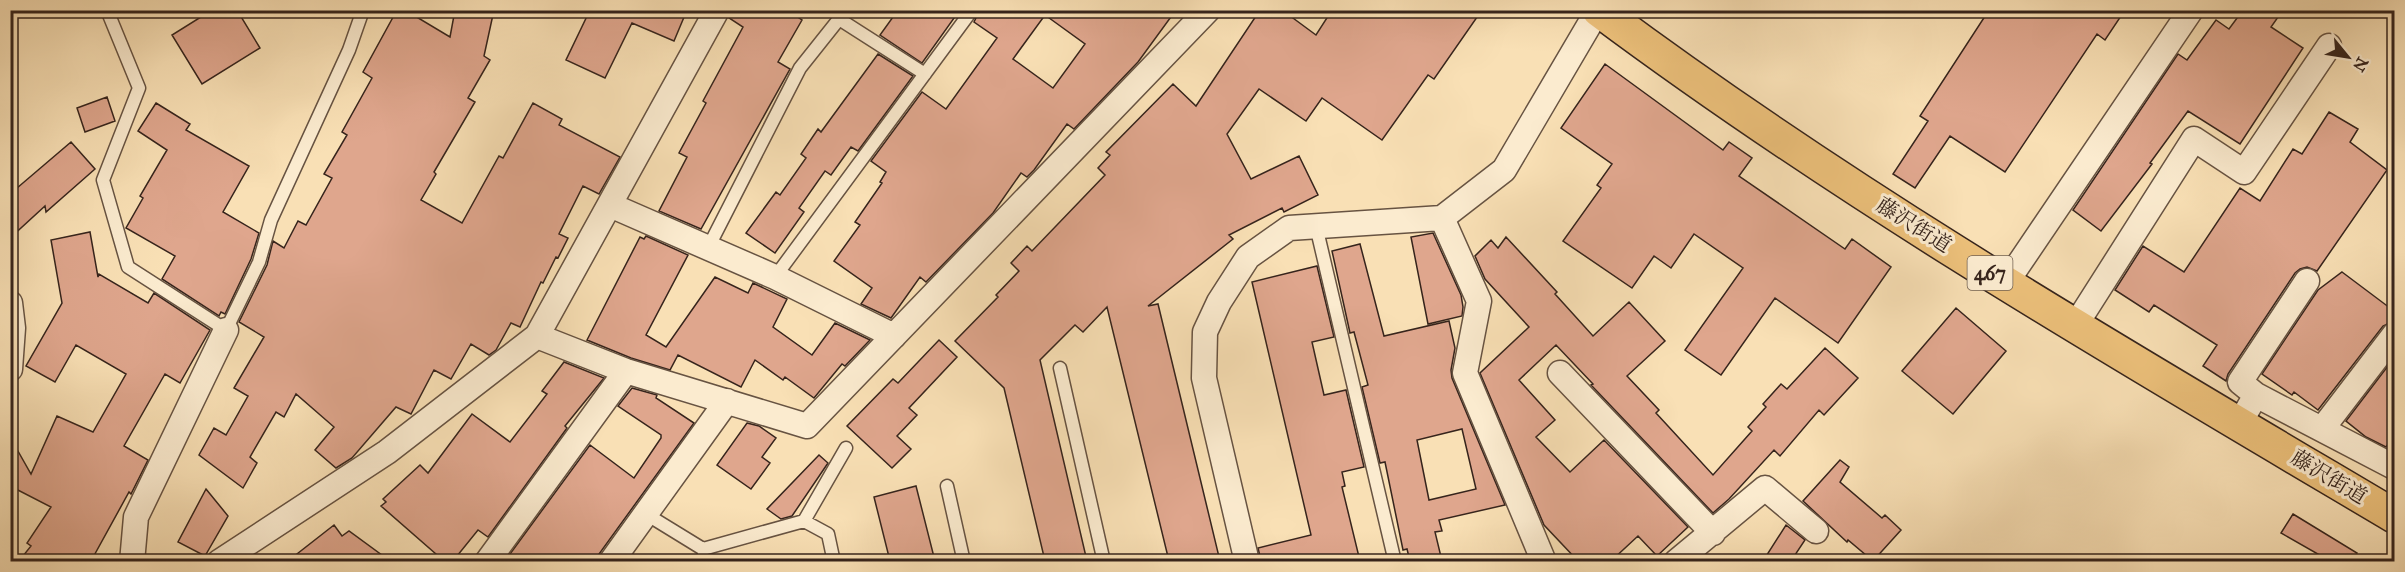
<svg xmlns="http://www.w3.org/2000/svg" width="2405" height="572" font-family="'IM FELL Great Primer','Noto Serif JP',serif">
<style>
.building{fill:#dfa68d;stroke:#36241c;stroke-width:1.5;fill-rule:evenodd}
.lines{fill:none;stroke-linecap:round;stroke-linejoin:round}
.service-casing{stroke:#675342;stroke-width:15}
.minor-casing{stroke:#675342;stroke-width:27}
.trunk-casing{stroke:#36241c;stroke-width:36}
.service{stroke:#fbebcf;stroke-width:12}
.minor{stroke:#fbebcf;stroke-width:24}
.trunk{stroke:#ecc07a;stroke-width:33}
.labels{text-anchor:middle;stroke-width:6;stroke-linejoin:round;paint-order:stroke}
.shield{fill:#fbebcf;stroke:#716052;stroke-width:1.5}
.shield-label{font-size:20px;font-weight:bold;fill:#36241c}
.street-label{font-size:21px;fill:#36241c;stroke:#fbebcf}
</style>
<rect width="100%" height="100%" fill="#f9e0b5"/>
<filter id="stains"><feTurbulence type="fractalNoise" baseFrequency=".00333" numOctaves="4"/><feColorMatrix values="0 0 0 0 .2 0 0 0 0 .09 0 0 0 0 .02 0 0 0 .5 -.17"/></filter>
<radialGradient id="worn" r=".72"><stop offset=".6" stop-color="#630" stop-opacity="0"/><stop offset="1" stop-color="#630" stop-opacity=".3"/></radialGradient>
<path class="building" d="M212,10H237L260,48L202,84L172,35Z
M397,10H405L450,37L455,10H494L484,56L490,60L468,98L475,102L434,172L436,174L421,200L462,223L499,156L503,158L533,103L562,119L559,125L620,157L599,194L583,186L559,234L568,238L558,258L556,257L543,283L541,282L520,327L511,323L496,350L489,355L471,344L451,379L434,370L411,414L396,407L352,458L336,468L315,450L334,427L296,394L284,417L276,412L250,457L257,463L243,488L199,455L214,428L226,435L248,396L234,388L264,337L239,322L267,265L273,241L284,248L298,221L306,225L332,178L324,174L347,135L342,132L372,78L363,72Z
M590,10H687L674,41L632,23L605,78L566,60Z
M731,10H787L802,20L778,62L790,69L701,229L659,211L687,157L679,153L706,103L703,101L743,27L729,18Z
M898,10H961L959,11L922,63L880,35Z
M980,10H1176L1138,62L1074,129L1067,124L1034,170L1027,177L1021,173L993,213L926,282L920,277L891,318L861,304L872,288L834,261L860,225L855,222L882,183L880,182L886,172L871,161L922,92L946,109L997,38L974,22ZM1045,15L1085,44L1053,88L1013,59Z
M1260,10H1282L1316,35L1332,10H1482L1434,79L1428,75L1382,140L1322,98L1306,121L1259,89L1227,134L1251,179L1299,156L1318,195L1284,212L1282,208L1229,235L1233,239L1148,306L1158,304L1220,561H1169L1107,307L1083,332L1075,325L1040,360L1087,561H1045L1004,388L955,341L998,297L996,295L1019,271L1011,263L1027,246L1032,251L1105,175L1098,168L1110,155L1106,152L1173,84L1196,106Z
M1989,10H2125L2105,40L2097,34L2005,172L1950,136L1915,188L1893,174L1928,121L1920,116Z
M2243,10H2283L2271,27L2303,48L2240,144L2188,111L2150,163L2152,164L2101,231L2073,210L2178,54L2187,60L2216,20L2229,29Z
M878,54L913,76L858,151L851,147L831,175L825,171L799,208L804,212L775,253L746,233L776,192L780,195L806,158L801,154L818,129L821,132Z
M1605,64L1723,150L1729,142L1752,158L1739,176L1845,249L1852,239L1891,267L1838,343L1775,298L1721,375L1685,350L1743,268L1694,234L1671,268L1654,256L1632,288L1563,241L1601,188L1597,185L1612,164L1561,128Z
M107,97L115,121L85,132L77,108Z
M156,103L190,124L186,130L249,166L223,212L259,233L251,259L225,314L221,312L219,316L162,279L175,256L126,228L143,198L140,196L167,150L138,131Z
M2329,112L2358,129L2350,142L2387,170L2317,271L2307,267L2300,269L2295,273L2228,374L2226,381L2203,366L2217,345L2154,305L2149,312L2115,290L2143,246L2184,272L2240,188L2260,201L2293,149L2302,154Z
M71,142L95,169L46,212L45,206L10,238V194Z
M90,232L98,277L99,274L148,303L154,293L210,330L180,383L165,374L124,446L148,460L131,494L129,492L91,561H19L31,546L27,543L51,507L10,486V437L31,474L57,416L93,432L126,374L76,345L55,382L26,366L62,303L51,240Z
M1433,233L1461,295L1463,307L1462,316L1428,324L1411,237Z
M646,236L688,255L646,335L666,347L715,277L748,293L753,283L787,299L773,327L812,355L835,323L870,340L845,366L842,364L814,398L785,377L783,380L755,360L741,387L678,355L670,370L631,358L587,340L640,237L644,239Z
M1506,237L1557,292L1555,294L1593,336L1629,302L1665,341L1627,376L1659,410L1656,413L1713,475L1752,431L1748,427L1766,407L1763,404L1781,384L1787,389L1825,348L1858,378L1824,415L1819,410L1780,456L1774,450L1729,499L1713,513L1591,385L1593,384L1556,345L1519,380L1555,420L1536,437L1570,472L1604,440L1688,527L1657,556L1638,536L1611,561H1578L1544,525L1480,373L1529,327L1485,279L1475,256L1491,240L1498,248Z
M1360,244L1384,336L1449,321L1455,348L1451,370L1452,378L1505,505L1439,520L1442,531L1435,532L1442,561H1410L1407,549L1403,550L1385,462L1380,463L1362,387L1368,385L1354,332L1350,333L1332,251ZM1462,429L1476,489L1429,500L1417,440Z
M1317,266L1334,337L1312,342L1324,395L1346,390L1364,467L1342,472L1345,486L1342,487L1360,561H1261L1258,548L1311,535L1252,282Z
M2342,272L2394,311V321L2383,326L2318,410L2294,392L2292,395L2262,374L2318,290Z
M1956,308L2006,351L1953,414L1902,371Z
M939,340L957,357L909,408L917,415L897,436L911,449L892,468L847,426L893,379L898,383Z
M2394,358V436L2386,447L2366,437L2346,421Z
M564,362L604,378L565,426L567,428L488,537L478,530L453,561H444L381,506L386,502L383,499L420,465L428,473L472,414L510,442L547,394L542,391Z
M632,388L657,395L656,398L694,423L599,554L597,561H520L510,554L590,445L634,478L661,438V435L618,406Z
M747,423L759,426L776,438L762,457L770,463L751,489L717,465Z
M819,455L828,463L792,516L781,519L767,509Z
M1840,460L1849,467L1840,482L1882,518L1885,515L1901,530L1873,561L1848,540L1847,542L1803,501Z
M916,486L935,561H890L874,497Z
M206,489L228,516L205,556L178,542Z
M2293,514L2357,553L2352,561H2330L2281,533Z
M334,525L342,536L349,531L390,561H288Z
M1786,525L1805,540L1791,561H1763Z"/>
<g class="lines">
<defs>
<path id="service" d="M107,10L139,88L103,180L128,267L226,330L259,262L271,220L349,50L363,10
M1316,226L1395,562
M708,248L800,68L839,19L925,74
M775,277L972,10
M1060,368L1104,562
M947,486L964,562
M646,514L703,549L804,521L828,534L834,562
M804,521L846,448
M703,549L706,562"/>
<path id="minor" d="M610,205L775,277L894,336
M1442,218L1479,301L1465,373L1544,562
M2006,283L2191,10
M10,303L13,328L10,369
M2075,326L2194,139L2244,172L2329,46
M537,336L626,371L807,426L1208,10
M1560,373L1713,533
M2256,395L2240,382L2307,281
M2239,424L2256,395L2394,467
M2322,429L2394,335
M132,562L136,517L226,330
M219,562L387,452L537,336L717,10
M487,562L626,371
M611,562L727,401
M1247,562L1204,378L1205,332L1219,302L1248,257L1289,228L1442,218L1504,170L1598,10
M1676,562L1765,488L1816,531"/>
<path id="trunk" d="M1599,10C1851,198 2124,356 2394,516"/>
</defs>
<use href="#service" class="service-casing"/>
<use href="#minor" class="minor-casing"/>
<use href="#trunk" class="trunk-casing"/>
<use href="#service" class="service"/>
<use href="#minor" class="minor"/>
<use href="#trunk" class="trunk"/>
</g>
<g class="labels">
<rect class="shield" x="1967.5" y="256" width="45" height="34" rx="4.5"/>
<g class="shield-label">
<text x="1990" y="280">467</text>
</g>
<g class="street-label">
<text transform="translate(1914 225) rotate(32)" y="7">藤沢街道</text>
<text transform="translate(2329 477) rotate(31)" y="7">藤沢街道</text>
</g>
</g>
<rect width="2405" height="572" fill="none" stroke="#f9e0b5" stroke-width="36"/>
<rect x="12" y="12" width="2381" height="548" fill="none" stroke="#36241c" stroke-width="3"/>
<rect x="18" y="18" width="2369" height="536" fill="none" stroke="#36241c" stroke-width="1.5"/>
<g transform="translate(2348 57) rotate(120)" stroke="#fbebcf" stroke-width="4.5" paint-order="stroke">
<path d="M0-4.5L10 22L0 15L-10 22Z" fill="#36241c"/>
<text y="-9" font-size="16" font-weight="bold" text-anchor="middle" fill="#36241c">N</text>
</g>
<rect width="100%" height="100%" filter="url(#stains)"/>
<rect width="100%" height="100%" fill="url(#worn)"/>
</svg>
